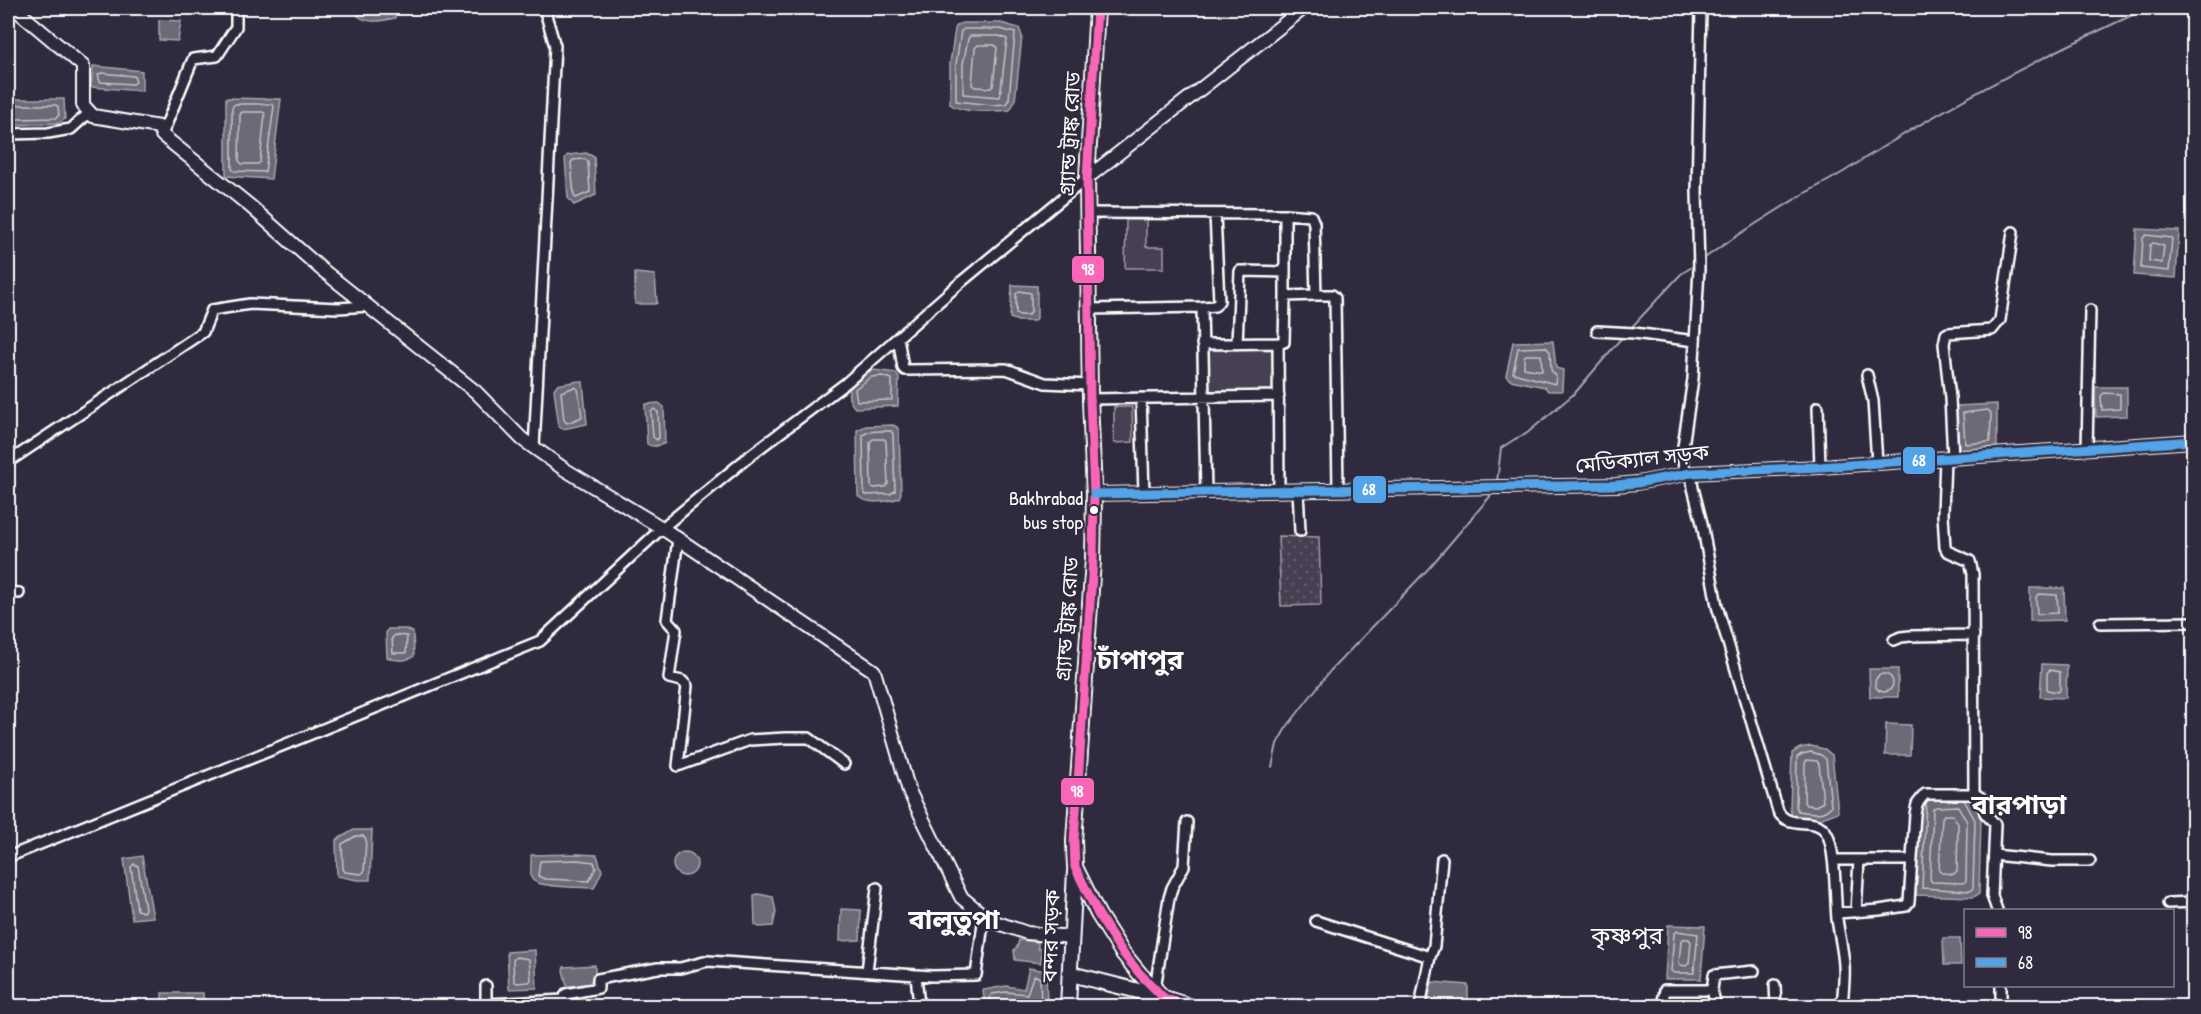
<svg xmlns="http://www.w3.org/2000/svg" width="2201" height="1014" font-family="'Patrick Hand','Noto Sans Bengali',sans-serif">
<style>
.park{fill:url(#park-dots);stroke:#a2a0a8;stroke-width:1.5}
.garden{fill:#464152;stroke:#a2a0a8;stroke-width:1.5}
.water{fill:#6d6a77;stroke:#a7a6ad;stroke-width:1.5}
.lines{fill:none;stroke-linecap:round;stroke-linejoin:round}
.shore{stroke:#c5c3c9;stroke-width:1.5}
.stream{stroke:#a7a6ad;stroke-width:2}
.minor-casing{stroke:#fff;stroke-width:14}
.major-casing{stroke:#fff;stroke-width:16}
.highway-casing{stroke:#fff;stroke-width:18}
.minor{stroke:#2f2a3d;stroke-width:9}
.major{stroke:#2f2a3d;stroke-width:12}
.highway{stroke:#2f2a3d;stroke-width:14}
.bus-1-casing{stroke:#2f2a3d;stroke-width:14}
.bus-2-casing{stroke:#2f2a3d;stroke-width:14}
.bus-1{stroke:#fa66b7;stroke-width:9}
.bus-2{stroke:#53a3e8;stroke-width:9}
.bus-dot{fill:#fff;stroke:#2f2a3d;stroke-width:2}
.labels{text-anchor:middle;stroke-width:4.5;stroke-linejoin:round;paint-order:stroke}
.bus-label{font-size:20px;fill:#fff;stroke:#2f2a3d;text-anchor:end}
.street-label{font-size:21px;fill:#fff;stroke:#2f2a3d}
.quarter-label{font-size:24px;fill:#fff;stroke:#2f2a3d}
.district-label{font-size:27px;font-weight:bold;fill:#fff;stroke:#2f2a3d}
.line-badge{stroke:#2f2a3d;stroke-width:2}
.badge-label{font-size:16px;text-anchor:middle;font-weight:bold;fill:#fff}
</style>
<defs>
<pattern id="park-dots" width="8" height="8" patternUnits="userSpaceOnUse" patternTransform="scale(1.5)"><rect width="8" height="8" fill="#464152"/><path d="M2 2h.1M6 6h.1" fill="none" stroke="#625e6c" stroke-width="1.8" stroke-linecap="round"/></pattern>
</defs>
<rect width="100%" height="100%" fill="#2f2a3d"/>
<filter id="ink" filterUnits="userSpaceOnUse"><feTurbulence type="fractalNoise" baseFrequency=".0167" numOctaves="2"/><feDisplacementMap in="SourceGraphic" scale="12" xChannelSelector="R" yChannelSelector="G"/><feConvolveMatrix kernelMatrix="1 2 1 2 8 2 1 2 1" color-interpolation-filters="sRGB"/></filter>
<g filter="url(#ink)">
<path class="park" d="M1278,536L1319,537L1321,605L1281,606Z"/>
<path class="garden" d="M1126,220H1146V247H1164V268H1125Z
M1275,348V392H1209L1208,349Z
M1114,407H1132L1133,442L1114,443Z"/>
<path class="water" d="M358,8H397L395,18C383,21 368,24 358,16Z
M159,20L181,21L178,41L159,40Z
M962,23H1001L1019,28L1022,36L1015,101L1010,110C995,111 962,114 950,104V63L955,29L957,25Z
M93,66L142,71V91L91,87Z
M226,98L281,99L271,179L226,176Z
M9,99H64L65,119L60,123L16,125L10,121Z
M586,153L594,157L596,195L574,205L568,198L565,158L568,155Z
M2137,229L2179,231L2176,278L2134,275Z
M635,273L655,275L657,303L655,304H635Z
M1012,285L1037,286V318L1035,321H1018L1010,318Z
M1553,341L1556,368L1563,370L1562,391H1548L1545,387L1510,380L1506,376L1513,342Z
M874,370L896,373L899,378L898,406L855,408C839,391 856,374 874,370Z
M579,381L583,382L587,424L563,429L559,427L554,389L557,385Z
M2095,387H2127V416L2096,417Z
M659,403L664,407L665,443C659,446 653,448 647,444L645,406L646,404Z
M1997,404V448L1959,451L1956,406Z
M893,425L897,427L899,431L901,493L899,498C887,502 867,505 858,496L857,430L866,426Z
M2030,588H2064L2065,620L2030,621Z
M388,629H405L413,632L414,656C406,662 395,661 387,657L386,633Z
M2042,664L2067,665L2066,698L2040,697Z
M1869,669H1898V697H1870Z
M1886,724L1911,725L1910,755H1885Z
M1811,746L1824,749L1832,755L1838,812L1817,820L1792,817L1790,808L1792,753L1800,748Z
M1967,792L1981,818L1979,894L1973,897L1916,895L1920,794Z
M354,830H372L370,880H357L337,876L336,840Z
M673 864a12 12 0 1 1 24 0a12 12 0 1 1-24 0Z
M577,854L597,855L602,871L594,888C583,887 536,888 532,879C529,874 532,862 531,855Z
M142,856L153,917L132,919L124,859Z
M758,894L773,897L776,912L773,926L759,927L755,924L754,895Z
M841,909L861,910L860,940L840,941Z
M1668,925L1705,926L1701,979H1665Z
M1943,938H1960L1961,965H1944Z
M1019,940L1038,942V949H1042L1041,963L1015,960L1014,950L1017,947Z
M535,950L537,988L509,989L507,952Z
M595,965V978L585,986H567L563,970L564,967Z
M1029,968L1046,971L1047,1006H985L983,990L1006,986L1024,989Z
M1432,982L1468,985V1006H1426Z
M162,993H203L204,1006H162Z"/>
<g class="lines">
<path class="shore" d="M964,29H1000L1015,33L1009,99L1006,104L993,105L956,101V64L961,31Z
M970,36H999L1007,39L1000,97L963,94V64L968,39Z
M978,45H995L997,48L993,86L991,88L975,87L972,85L975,48Z
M101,73L134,76L136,82L133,84L100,82L98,75Z
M235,104H271L274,106L265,172L234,171L232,169V107Z
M8,105H56L58,107L59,115L56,118L18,119L8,115
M242,112H263L265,114L260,162L258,164H242L239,161L240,115Z
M585,159L588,162L590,192L576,198L574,196L571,163L573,160Z
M2146,235L2172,238L2169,271L2141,268L2143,238Z
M2153,243L2164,246L2162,263L2149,261L2150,245Z
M1019,291L1031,293V312L1029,315H1019L1016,313V294Z
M1546,347L1550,352L1551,370L1556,376L1555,384L1513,373L1518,348Z
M1526,355H1541L1542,371L1524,368V357Z
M882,376L892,379V400L857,401L855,389L871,377Z
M575,387L578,389L582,417L567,423L564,420L561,392Z
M2104,393L2120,394V409L2102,410L2101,396Z
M654,409L658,412L659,437L657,440L653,437L651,412Z
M1988,410L1991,413L1990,442L1965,444L1963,413Z
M879,431H891L893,434L895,491L890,494L866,495L864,492L863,435L868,432Z
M873,439H884L886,441L888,484L885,487L874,488L871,486L870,442Z
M2039,594L2057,595L2058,613L2037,614L2036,597Z
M395,635L407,636L406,653H393L392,638Z
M2050,670L2060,672V690L2058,692L2047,690V673Z
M1875 683a9 9 0 1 1 18 0a9 9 0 1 1-18 0Z
M1811,752L1821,755L1826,759L1831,806C1824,816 1810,813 1798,811L1796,807L1797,757L1802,754Z
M1807,760L1817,761L1819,764L1823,802L1816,806L1806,805L1804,802L1805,763Z
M1926,802L1922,888L1970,891L1973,888L1975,820L1964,800
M1958,806L1967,822L1966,881L1963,883L1932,882L1930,879L1933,809L1936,807Z
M1944,815H1953L1958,824L1957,871L1954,874L1942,873L1939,871L1942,818Z
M356,836H363L366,839L364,872L361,874L345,872L343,869L342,844Z
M577,860L594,862L596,868L589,881L545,879L538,876L540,861Z
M134,864L138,866L145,909L143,912L137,910L131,867Z
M1677,931L1698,934L1694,973H1674L1671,971L1674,934Z
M1683,939H1689L1691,942L1689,963L1686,966L1681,965L1679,963L1681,941Z
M516,957L529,959L531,980L529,982L517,983L514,981L513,960Z
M991,1006L990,997L992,994L1006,992L1027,994L1033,977L1036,976L1040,978L1041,1006"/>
<path class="stream" d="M1702,260C1735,236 1771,214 1805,193C1818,186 1832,179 1845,171C1941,108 2044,55 2148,8
M1629,330L1681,274L1695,265
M1497,482L1501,448L1515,439L1526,434L1575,393L1623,336
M1272,767L1277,744L1286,728L1330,671L1429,568L1493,493"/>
<defs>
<path id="minor" d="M8,134L48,133L71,129L90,112
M162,135L193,59L217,56L236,27V8
M1088,213L1285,214L1311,216L1314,223L1316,295L1285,296L1284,342L1278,343
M1316,295H1332L1335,298L1338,489
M1285,296V214
M1202,307L1215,306L1219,301L1215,214
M1088,309L1202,307L1206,492
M1597,331L1634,333L1695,341
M898,337L903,368L905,370L1006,369L1045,383L1090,385
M1202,344L1278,343L1279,491
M1237,344L1240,271L1285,272
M1867,375L1873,401L1877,463
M1141,398L1144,493
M1090,399L1279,396
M1818,407L1820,467
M534,448L555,46L544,8
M2087,449L2090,310
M1945,458L1943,514L1945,547L1947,551L1970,561L1973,574L1974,794C1985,798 1985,803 1985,813L1995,824L1992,896L1997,910
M1953,458L1950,398L1944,344L1946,334L1948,333L1992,330L2000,320L2013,232
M8,462L203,332L212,310L250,304L338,308L369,306
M1691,473L1693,488L1702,523L1717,606L1778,811C1788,831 1815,815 1826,832C1836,847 1835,899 1837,919C1839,934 1843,949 1844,965C1845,978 1843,993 1842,1006
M1685,474L1682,453L1693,379L1699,269L1697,191L1701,8
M1298,490L1300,531
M678,539L667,620L676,630L669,678L682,681L687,686L678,766L750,740L785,738H809L844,764
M8,592L19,593
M2100,623L2194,622
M1894,640L1901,637L1910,636L1974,635
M1994,855L2052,861H2090
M8,857L540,641L662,528L752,454L846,383L961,282L1087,178
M1833,860H1859L1856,912
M1859,860H1911
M2168,903L2194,902
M1837,913L1879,910L1906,906L1909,902L1915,814L1917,804L1925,794H1974
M1316,921L1430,957L1420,1006
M1430,957L1434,946L1442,859
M867,971L877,888
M916,975L919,1006
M1775,985L1776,1006
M486,986V1004L564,1000L566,994L598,988V979L658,968H680L708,961L932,976L976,975L984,916
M2001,986V1002L2003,1006
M1155,989L1169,898L1172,888L1184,866L1187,822
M1712,990L1714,975L1754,971
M1662,1006L1665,990H1712L1716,1006"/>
<path id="major" d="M14,8L83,66V105L93,116L159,127L162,135L250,206L320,268L476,392L522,439L564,469L662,528L874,671L909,791L961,897L989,920L1027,933L1071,937
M1087,178L1304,8
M1094,494L1616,485L1637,483L1691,473L1820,467L2194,441"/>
<path id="highway" d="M1097,8L1087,178L1090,399L1094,494L1093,560L1074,841L1075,867L1098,914L1122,952L1140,974L1164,998L1189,1006
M1071,974L1162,997
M1068,1006L1075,871"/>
</defs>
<use href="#minor" class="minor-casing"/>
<use href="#major" class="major-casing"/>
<use href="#highway" class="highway-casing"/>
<use href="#minor" class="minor"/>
<use href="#major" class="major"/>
<use href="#highway" class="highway"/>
<defs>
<path id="bus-1" d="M1097,8L1087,178L1090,399L1094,494L1093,560L1074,841L1075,867L1098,914L1122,952L1140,974L1164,998L1189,1006"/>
<path id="bus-2" d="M1094,494L1616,485L1637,483L1691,473L1820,467L2194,441"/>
</defs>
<use href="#bus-1" class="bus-1-casing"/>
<use href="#bus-2" class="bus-2-casing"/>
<use href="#bus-1" class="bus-1"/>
<use href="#bus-2" class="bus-2"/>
</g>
</g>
<circle class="bus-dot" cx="1094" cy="510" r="5"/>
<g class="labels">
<g class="bus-label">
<text x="1083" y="505">Bakhrabad<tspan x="1083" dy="24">bus stop</tspan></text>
</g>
<g class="street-label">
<text transform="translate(1070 134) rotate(-87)" y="7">গ্র্যান্ড ট্রাঙ্ক রোড</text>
<text transform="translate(1642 459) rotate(-6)" y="7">মেডিক্যাল সড়ক</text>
<text transform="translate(1067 619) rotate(-86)" y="7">গ্র্যান্ড ট্রাঙ্ক রোড</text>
<text transform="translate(1051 936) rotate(-88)" y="7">বন্দর সড়ক</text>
</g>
<g class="quarter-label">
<text x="1627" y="944">কৃষ্ণপুর</text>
</g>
<g class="district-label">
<text x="1140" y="669">চাঁপাপুর</text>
<text x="2019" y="814">বারপাড়া</text>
<text x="954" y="929">বালুতুপা</text>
</g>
</g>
<g class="line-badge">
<rect x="1071" y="255" width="34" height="29" rx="6" fill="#fa66b7"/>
<rect x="1902" y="446" width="34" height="29" rx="6" fill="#53a3e8"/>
<rect x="1352" y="475" width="35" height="29" rx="6" fill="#53a3e8"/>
<rect x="1060" y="777" width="35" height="29" rx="6" fill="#fa66b7"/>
</g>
<g class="badge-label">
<text x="1088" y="275">98</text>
<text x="1919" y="466">68</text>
<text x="1369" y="495">68</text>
<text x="1077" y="797">98</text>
</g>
<rect width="2201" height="1014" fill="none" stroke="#2f2a3d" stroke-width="30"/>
<rect x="15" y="15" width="2171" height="984" fill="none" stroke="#fff" stroke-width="2" filter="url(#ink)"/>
<rect x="1964" y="909" width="210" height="78" fill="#2f2a3d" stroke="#827f8b" stroke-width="1.5"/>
<rect x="1976" y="928" width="30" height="9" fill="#fa66b7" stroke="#827f8b" stroke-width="1.5"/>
<text x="2018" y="939" font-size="18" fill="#ffffff">98</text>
<rect x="1976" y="958" width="30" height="9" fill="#53a3e8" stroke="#827f8b" stroke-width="1.5"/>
<text x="2018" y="969" font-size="18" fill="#ffffff">68</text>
</svg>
